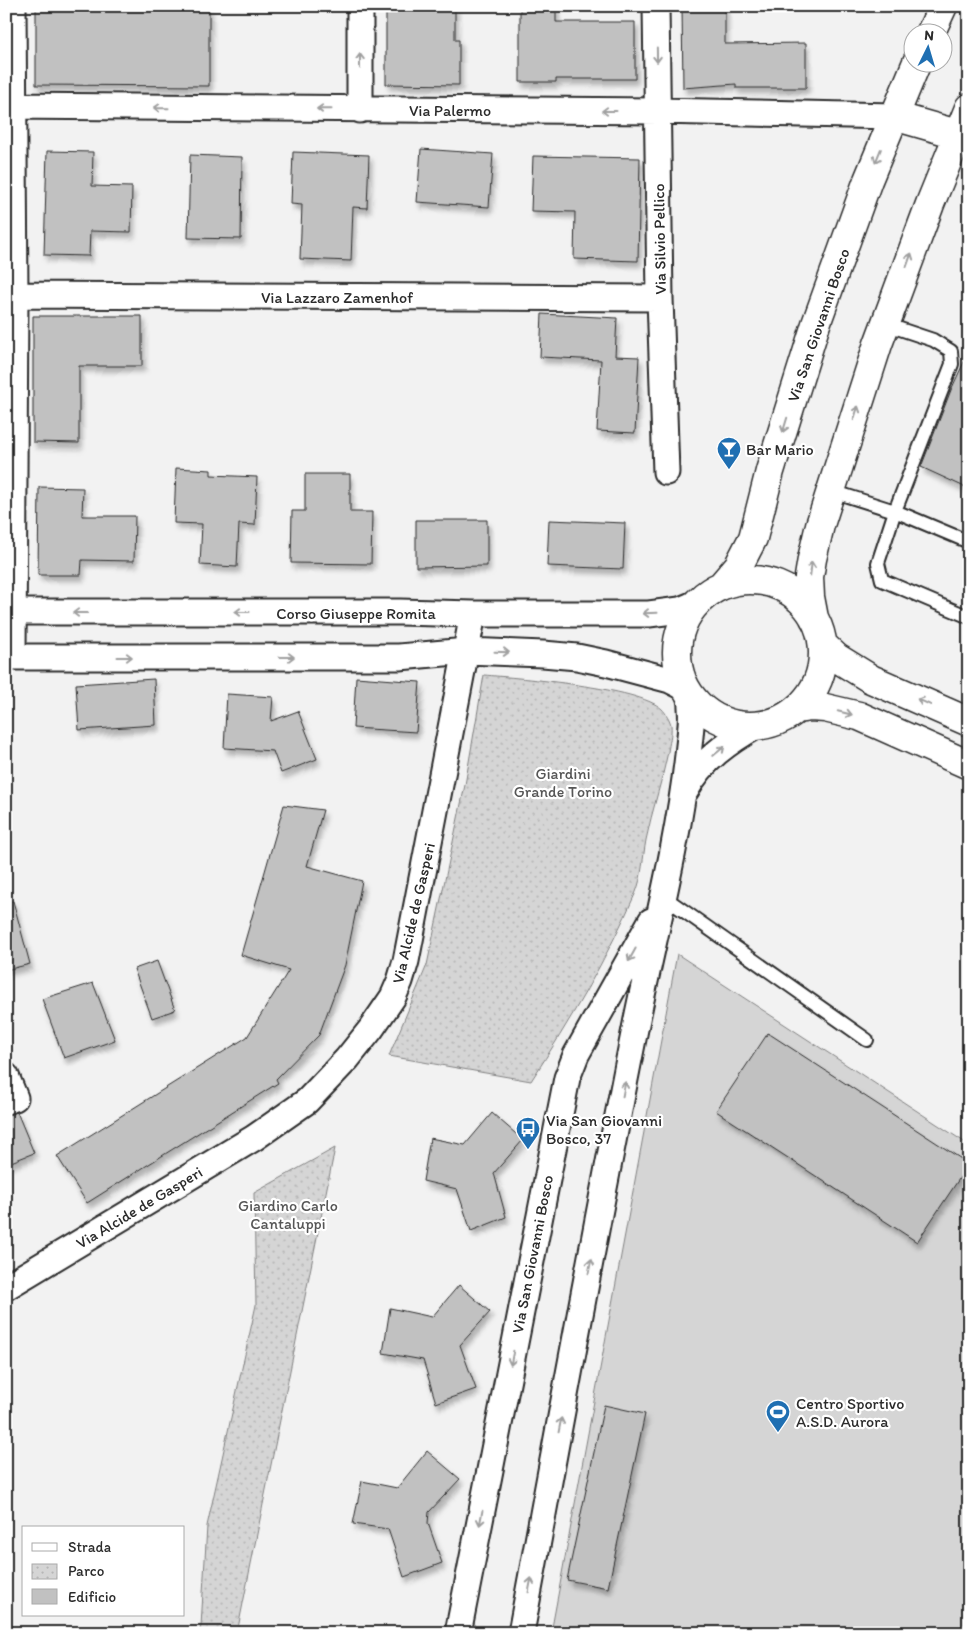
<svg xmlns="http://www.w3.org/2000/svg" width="975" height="1639" font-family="Itim,sans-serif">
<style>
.green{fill:#d5d5d5;stroke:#808080}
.park{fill:url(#park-dots);stroke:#808080}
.building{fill:#c1c1c1;stroke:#2b2b2b;filter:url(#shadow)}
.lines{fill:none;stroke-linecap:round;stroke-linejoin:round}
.lane-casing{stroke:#2b2b2b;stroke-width:16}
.street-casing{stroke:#2b2b2b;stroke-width:29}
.secondary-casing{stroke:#2b2b2b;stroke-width:31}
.lane{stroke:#fff;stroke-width:12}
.street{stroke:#fff;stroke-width:25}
.secondary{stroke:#fff;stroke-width:28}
.oneway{stroke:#a0a0a0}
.labels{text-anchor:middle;stroke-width:4.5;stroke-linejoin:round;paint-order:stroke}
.street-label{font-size:16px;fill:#2b2b2b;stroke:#fff}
.poi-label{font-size:16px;fill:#2b2b2b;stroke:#fff;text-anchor:start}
.park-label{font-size:16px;fill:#565656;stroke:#fff}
</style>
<defs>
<pattern id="park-dots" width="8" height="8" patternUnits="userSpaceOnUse" patternTransform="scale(1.25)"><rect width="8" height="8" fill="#d5d5d5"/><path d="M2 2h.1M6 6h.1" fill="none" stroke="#b7b7b7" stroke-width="1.8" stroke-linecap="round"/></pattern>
<filter id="shadow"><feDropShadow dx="3" dy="5.5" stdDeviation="2.5" flood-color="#0004"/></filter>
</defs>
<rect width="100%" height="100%" fill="#f2f2f2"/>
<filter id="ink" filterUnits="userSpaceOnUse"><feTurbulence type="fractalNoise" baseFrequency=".02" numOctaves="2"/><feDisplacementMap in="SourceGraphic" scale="10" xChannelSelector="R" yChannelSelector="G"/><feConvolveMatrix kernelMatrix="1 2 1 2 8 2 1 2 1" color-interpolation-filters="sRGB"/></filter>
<g filter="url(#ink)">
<path class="green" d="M677,954L969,1145V1633H551Z"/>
<path class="park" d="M484,675C520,678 638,687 662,709C666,713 670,720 671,725C672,734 669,744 668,752C662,782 652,810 646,840C643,856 642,878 636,892C607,958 570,1021 531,1081L389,1056L427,965L465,785Z
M335,1148L237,1633H199L201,1626L207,1526L256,1305L254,1193Z"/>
<path class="building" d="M36,6H209V86L36,85Z
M386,6H455V40H459V85L386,84Z
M520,6H556V22H635V79H556V82H520Z
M682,6H725V44L806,43V88H736V84L683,88Z
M421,149L493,154L489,207L417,202Z
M47,151L93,152L92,186L132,187L131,232L90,231L89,256L44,255Z
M293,152L369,155L367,208L353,207L351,261L300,259L302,205L291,204Z
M190,155L242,157L241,239L188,238Z
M533,156L640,158L638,261L574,259L575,212L531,211Z
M542,314L617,318L615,356L639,357L635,433L597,431L601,360L540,357Z
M33,316H142V366H79V443L33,442Z
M969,351V489L921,467L951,390Z
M176,468L211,470V475L257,477L255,525L239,524L237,567L200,565L202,524L174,523Z
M305,474H350V512H372L371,564L291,563L292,511H305Z
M39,487L83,488L82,516H135L134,561L82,560L81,575H38Z
M416,520H487V566L416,567Z
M549,520L625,523L623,569L547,566Z
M356,677L420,682L416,732L353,728Z
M154,679L156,725L79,730L76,684Z
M227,694L273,697L271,721L298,711L317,759L281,773L273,751L224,748Z
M284,805L323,810L307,866L362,881L345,965L319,1035L276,1079L278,1083L87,1203L57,1156L247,1037L289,970L241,955Z
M13,901L30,964L6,970V902Z
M157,961L175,1010L152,1018L134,969Z
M93,983L115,1040L64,1058L42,999Z
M768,1033L969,1164L917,1242L716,1111Z
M17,1112L34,1153L6,1164V1115Z
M492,1113L523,1140L494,1173L506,1217L471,1231L457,1189L423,1181L430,1138L465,1145Z
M459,1285L490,1312L460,1345L476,1389L436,1403L423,1360L383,1353L390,1308L432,1317Z
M604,1405L645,1414L608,1588L567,1580Z
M427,1451L460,1479L429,1512L428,1523L442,1563L404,1577L388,1529L353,1524L362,1481L397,1488Z"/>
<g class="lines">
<defs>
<path id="lane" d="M885,324L933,340L951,351L952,364L895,511L969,542
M832,491L895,511L878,563L882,580L969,617
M664,897L867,1040"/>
<path id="street" d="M13,6L15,295L13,656
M656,6L660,298L666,472
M6,106L658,111L894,116
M360,110V6
M15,295L660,298
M6,612H400L473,614H649L680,610L697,603
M6,657H399L467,651L543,654L577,657L606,663L670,680L686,688
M686,790C702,760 729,741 758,725
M6,1076L15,1098L6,1101
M6,1287L254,1138L307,1101L347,1059L371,1029L393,997L400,981L406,961L473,614
M458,1633L567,1078L576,1055L651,921
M521,1633C559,1428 596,1223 637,1019C655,931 678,844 688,755C690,734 694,714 689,693"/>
<path id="secondary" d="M931,32L943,6
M894,116L957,134
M677 653a73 73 0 1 1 146 0a73 73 0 1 1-146 0Z
M721,586L739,565L753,538L770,471L816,324L868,180L917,62
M814,618L810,597L809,577L812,559L820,525L878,344L930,204L969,108
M823,645L837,658L871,679L969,722
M797,709L811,707L825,708L859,716L969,765"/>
</defs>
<use href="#lane" class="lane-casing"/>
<use href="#street" class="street-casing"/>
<use href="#secondary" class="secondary-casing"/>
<use href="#lane" class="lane"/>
<use href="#street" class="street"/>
<use href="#secondary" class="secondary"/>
</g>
<defs><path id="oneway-shaft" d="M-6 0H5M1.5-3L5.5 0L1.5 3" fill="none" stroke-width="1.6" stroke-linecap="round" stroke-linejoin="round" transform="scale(1.25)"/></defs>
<g class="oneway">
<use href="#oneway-shaft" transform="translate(657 55) rotate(89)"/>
<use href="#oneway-shaft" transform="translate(360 61) rotate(-90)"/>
<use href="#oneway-shaft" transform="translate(161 108) rotate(-179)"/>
<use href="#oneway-shaft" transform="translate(324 109) rotate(-179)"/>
<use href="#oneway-shaft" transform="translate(609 111) rotate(-180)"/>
<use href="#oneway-shaft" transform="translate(878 156) rotate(112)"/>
<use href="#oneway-shaft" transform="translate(909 260) rotate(-70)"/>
<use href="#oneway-shaft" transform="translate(856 413) rotate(-72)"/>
<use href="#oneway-shaft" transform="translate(785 425) rotate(107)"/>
<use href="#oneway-shaft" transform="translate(811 569) rotate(-83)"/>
<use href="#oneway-shaft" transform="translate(242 612) rotate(180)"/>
<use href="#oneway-shaft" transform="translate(80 613) rotate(180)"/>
<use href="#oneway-shaft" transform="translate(650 613) rotate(178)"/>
<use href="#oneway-shaft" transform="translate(502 652) rotate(2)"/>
<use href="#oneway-shaft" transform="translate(125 657)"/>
<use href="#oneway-shaft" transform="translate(287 657)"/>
<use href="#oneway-shaft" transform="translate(924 702) rotate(-156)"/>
<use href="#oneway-shaft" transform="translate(845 713) rotate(14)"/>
<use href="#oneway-shaft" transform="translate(719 751) rotate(-40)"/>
<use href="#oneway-shaft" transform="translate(632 955) rotate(119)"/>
<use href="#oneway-shaft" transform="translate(624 1089) rotate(-79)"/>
<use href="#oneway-shaft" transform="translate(590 1266) rotate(-79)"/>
<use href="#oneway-shaft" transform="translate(512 1358) rotate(101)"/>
<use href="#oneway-shaft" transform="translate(560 1425) rotate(-79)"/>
<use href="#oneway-shaft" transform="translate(481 1518) rotate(101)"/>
<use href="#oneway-shaft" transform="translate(530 1585) rotate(-79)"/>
</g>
</g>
<defs>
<symbol id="bar-pin" viewBox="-11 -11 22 30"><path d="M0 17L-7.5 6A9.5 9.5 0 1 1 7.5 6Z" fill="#1f6fb2" stroke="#fff"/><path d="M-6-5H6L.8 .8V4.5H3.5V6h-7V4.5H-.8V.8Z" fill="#fff"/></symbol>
<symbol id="bus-pin" viewBox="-11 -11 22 30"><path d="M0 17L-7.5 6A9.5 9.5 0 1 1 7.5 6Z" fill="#1f6fb2" stroke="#fff"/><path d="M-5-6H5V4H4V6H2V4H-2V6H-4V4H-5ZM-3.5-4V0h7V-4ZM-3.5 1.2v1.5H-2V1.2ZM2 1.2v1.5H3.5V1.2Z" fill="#fff"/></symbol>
<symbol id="stadium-pin" viewBox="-11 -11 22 30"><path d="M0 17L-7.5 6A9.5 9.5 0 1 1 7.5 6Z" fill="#1f6fb2" stroke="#fff"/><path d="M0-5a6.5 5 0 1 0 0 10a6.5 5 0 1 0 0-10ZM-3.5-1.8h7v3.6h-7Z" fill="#fff"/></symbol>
</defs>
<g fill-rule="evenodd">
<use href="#bar-pin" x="715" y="435" width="28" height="38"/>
<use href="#bus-pin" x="514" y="1115" width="28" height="38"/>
<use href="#stadium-pin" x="764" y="1398" width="28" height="38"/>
</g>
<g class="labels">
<g class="street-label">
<text x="450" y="116">Via Palermo</text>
<text transform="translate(659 239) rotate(-91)" y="6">Via Silvio Pellico</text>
<text x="337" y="303">Via Lazzaro Zamenhof</text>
<text transform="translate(818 325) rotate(-71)" y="6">Via San Giovanni Bosco</text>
<text x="356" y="619">Corso Giuseppe Romita</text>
<text transform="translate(413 913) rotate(-77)" y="6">Via Alcide de Gasperi</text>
<text transform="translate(139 1207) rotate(-31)" y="6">Via Alcide de Gasperi</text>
<text transform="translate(532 1254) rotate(-79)" y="6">Via San Giovanni Bosco</text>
</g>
<g class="poi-label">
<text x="746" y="455">Bar Mario</text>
<text x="546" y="1126">Via San Giovanni<tspan x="546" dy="18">Bosco, 37</tspan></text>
<text x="796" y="1409">Centro Sportivo<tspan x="796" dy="18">A.S.D. Aurora</tspan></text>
</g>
<g class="park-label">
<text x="563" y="779">Giardini<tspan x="563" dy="18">Grande Torino</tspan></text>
<text x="288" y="1211">Giardino Carlo<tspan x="288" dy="18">Cantaluppi</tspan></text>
</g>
</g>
<rect width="975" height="1639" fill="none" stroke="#fff" stroke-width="25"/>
<rect x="12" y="12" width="950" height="1614" fill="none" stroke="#2b2b2b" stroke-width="2" filter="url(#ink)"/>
<rect x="22" y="1526" width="162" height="90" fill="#ffffff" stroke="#aaaaaa"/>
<rect x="32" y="1543" width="25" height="8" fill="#ffffff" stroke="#aaaaaa"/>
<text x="68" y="1552" font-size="15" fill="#2b2b2b">Strada</text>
<rect x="32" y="1564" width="25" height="15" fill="url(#park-dots)" stroke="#aaaaaa"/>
<text x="68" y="1576" font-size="15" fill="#2b2b2b">Parco</text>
<rect x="32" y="1589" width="25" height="15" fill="#c1c1c1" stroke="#aaaaaa"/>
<text x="68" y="1602" font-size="15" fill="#2b2b2b">Edificio</text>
<g transform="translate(928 48) rotate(5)"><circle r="24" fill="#ffffff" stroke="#aaaaaa"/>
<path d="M0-4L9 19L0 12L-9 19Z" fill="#1f6fb2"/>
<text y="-8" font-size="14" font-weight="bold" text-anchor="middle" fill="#2b2b2b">N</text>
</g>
</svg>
